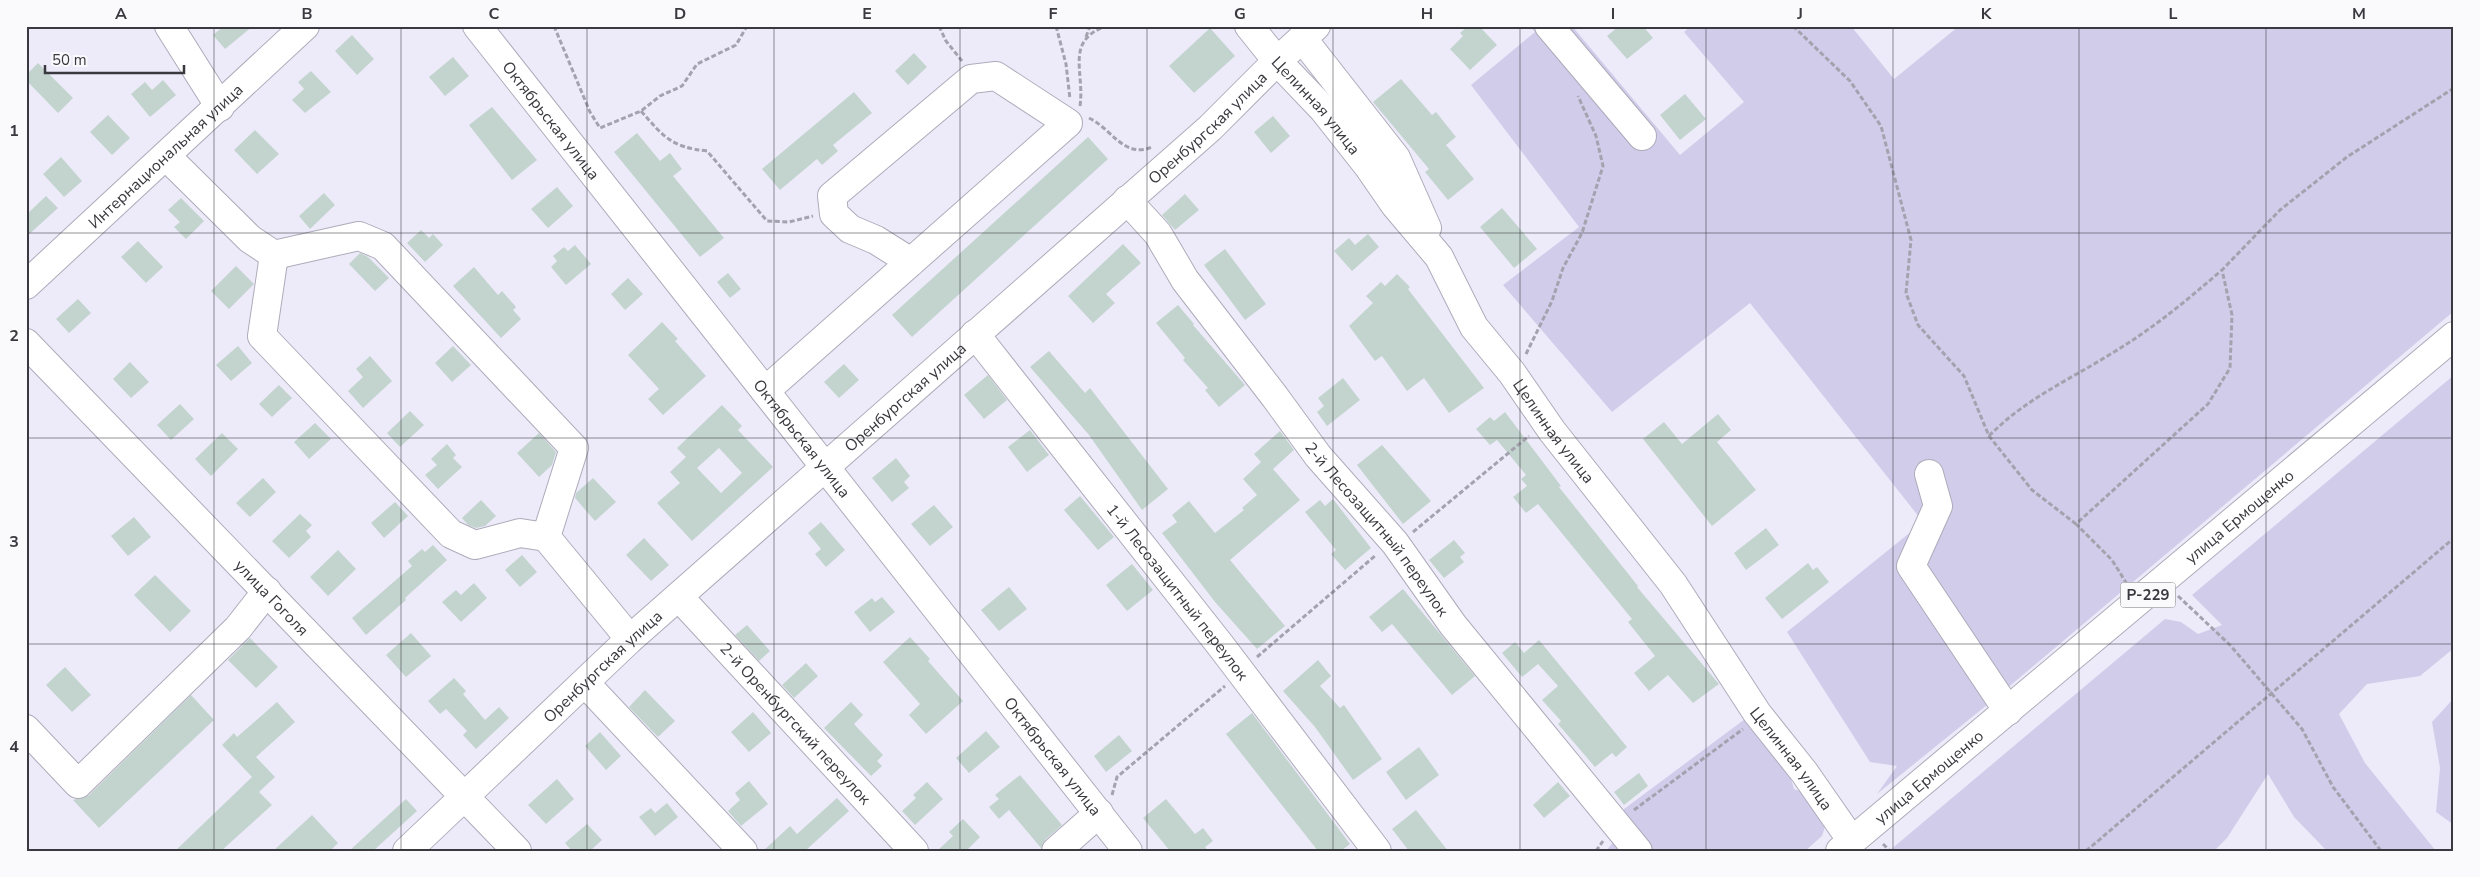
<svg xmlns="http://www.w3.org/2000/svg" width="2480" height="877" font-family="'Nunito Sans',sans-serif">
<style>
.green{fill:#d1ccea}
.building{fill:#c3d4ce;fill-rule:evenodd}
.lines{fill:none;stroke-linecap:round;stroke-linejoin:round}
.minor-casing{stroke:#aeabba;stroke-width:30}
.highway-casing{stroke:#aeabba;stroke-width:30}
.path{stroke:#a4a2ae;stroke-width:3;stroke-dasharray:5 2.5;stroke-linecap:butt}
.minor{stroke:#fff;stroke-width:28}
.highway{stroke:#fff;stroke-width:28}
.grid{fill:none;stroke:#3a393f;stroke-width:1;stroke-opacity:0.55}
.labels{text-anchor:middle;stroke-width:4;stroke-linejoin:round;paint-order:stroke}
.shield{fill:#fafafd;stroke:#747378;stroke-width:1}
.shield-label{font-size:15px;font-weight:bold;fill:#3a393f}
.street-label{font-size:16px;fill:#3a393f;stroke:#fafafd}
.neatline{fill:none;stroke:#3a393f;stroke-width:2}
.grid-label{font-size:16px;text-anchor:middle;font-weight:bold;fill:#3a393f}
</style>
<rect width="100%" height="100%" fill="#edebfa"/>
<path class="green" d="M1530,26H1572L1680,155L1744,102L1684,32L1691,26H1851L1894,79L1959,26H2454V311L1998,696L1877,794L1897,766L1870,762L1787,632L1923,522L1750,303L1612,412L1503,285L1579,227L1471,85L1535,32Z
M2454,375V648L2420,676L2367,684L2339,714L2365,763L2436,851H2327L2294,817L2268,774L2227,838L2214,851H1889L2165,619L2181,622L2198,634L2222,625L2192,595Z
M2454,698V825L2436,812L2440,768L2432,722Z
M1745,719L1791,771V779L1794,789L1808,794L1827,820L1822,836L1805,851H1606L1624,829V809Z"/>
<path class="building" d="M224,26H253L225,49L213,35Z
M1468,26H1479L1497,45L1470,70L1450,49L1463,36L1460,33Z
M1619,26H1643L1653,38L1627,59L1607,36Z
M1210,28L1235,56L1194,93L1169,66Z
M352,35L374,59L357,75L335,51Z
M914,53L927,67L908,85L895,71Z
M453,57L469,76L445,96L429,77Z
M38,63L73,98L58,113L26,80V75Z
M311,71L331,92L305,113L292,100L304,89L298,82Z
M1401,79L1432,115L1436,112L1456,137L1446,145L1474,179L1448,200L1425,172L1429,169L1373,102Z
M163,80L176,95L150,117L131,94L145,82L152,90Z
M854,92L872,113L833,145L838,151L822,165L817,159L780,190L762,169Z
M1685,94L1706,119L1680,140L1660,115Z
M492,107L537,160L512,180L469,125Z
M108,115L130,138L112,155L90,132Z
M1273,116L1290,136L1271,153L1254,132Z
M255,130L279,154L257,174L234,150Z
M637,133L660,161L670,153L682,169L673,176L724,238L700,257L614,152Z
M1088,137L1108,159L912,337L892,315Z
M61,157L82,181L64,197L43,174Z
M557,187L573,206L548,228L531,209Z
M324,193L335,205L310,229L299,216Z
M1185,194L1199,210L1175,230L1162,215Z
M46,196L58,208L26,237V215Z
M181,198L204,221L186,239L174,227L180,222L168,210Z
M1502,208L1537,249L1514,268L1480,227Z
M421,230L429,238L433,234L443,245L425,262L407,243Z
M1368,234L1379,247L1352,271L1334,251L1349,238L1355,245Z
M138,241L163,267L146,283L121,257Z
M1123,244L1141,263L1106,294L1115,303L1093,323L1068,296Z
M575,245L591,264L566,285L551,267L557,261L553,256L564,247L568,251Z
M1225,249L1266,304L1245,320L1204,265Z
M360,253L368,257L389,278L375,291L349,264Z
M236,266L254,284L229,309L211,291Z
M474,267L498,295L502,291L516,307L513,310L521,319L501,338L453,286Z
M728,273L741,289L730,298L717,282Z
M1397,274L1410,287L1408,289L1484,388L1449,413L1424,378L1407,391L1382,356L1375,361L1349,326L1373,303L1366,296L1381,282L1385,286Z
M628,278L643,294L625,310L611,294Z
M78,299L91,313L69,333L56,319Z
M1178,305L1194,324L1193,325L1245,385L1219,407L1205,390L1208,388L1183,360L1185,358L1156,323Z
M662,322L678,339L675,341L706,376L663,415L648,399L659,389L628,355Z
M238,346L252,363L231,381L216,365Z
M453,346L471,365L452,382L435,363Z
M1049,351L1085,393L1090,388L1168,489L1142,510L1089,435L1030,367Z
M370,356L392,381L363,408L348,391L363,377L356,369Z
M130,362L149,382L131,398L113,379Z
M844,364L859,380L839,398L824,382Z
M988,375L1007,400L984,419L964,395Z
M1343,378L1360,400L1327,426L1317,412L1324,406L1318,398Z
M279,385L292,398L272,417L259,404Z
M180,404L194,419L171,440L157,425Z
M722,405L742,426L738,430L773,467L692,541L657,503L680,483L670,472L686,457L677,448ZM719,448L742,473L721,493L697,468Z
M410,411L424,425L400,447L387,433Z
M1505,412L1561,486L1559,487L1638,586L1637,587L1719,684L1693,703L1668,675L1649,691L1634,673L1655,656L1628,622L1632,619L1538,504L1526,513L1513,497L1527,486L1521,479L1526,475L1497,440L1490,445L1476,429L1490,417L1494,421Z
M1718,414L1731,430L1717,442L1756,490L1712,526L1643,439L1664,422L1682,444Z
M315,423L331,439L309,459L294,442Z
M1030,430L1049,455L1027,472L1008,447Z
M1280,431L1294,450L1273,469L1300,500L1230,560L1285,626L1257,649L1215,602L1162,533L1177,522L1172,515L1189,501L1215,533L1244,510L1242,508L1257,495L1243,479L1261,462L1254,454Z
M222,433L238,449L211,476L195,459Z
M539,433L556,452L552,465L539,477L517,453Z
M447,444L456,455L453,458L462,467L438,489L425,475L437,465L431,459Z
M1382,445L1431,501L1403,524L1357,465Z
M896,458L910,476L904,482L909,488L892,502L872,478Z
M263,478L276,492L250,517L236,503Z
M593,478L616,502L595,521L575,498L576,493Z
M1080,496L1114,537L1098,550L1064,510Z
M1333,499L1371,548L1345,570L1331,554L1336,550L1305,512L1320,500L1325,506Z
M481,500L496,516L485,526L476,528L468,525L462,518Z
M395,502L408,516L384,538L371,523Z
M934,505L953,527L930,546L911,524Z
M300,514L312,525L306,531L311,537L289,558L272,541Z
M134,517L151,537L128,556L111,536Z
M821,522L845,550L826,567L815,554L821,549L808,533Z
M1766,528L1779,545L1746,570L1734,553Z
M644,538L669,565L651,581L626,555Z
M1454,540L1465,553L1460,557L1464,562L1444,578L1429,560Z
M433,545L447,560L405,598L406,600L366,635L352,618L412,566L408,561L422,549L425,552Z
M338,550L356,569L328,596L310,577Z
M522,555L537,572L520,587L505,570Z
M1808,563L1813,570L1817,567L1829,582L1782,619L1765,598Z
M1132,564L1153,590L1127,611L1106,585Z
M155,575L191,611L170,632L134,595Z
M474,583L487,598L461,622L442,602L456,590L461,595Z
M1009,587L1027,609L999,631L981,610Z
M1403,589L1475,676L1452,695L1392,624L1382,632L1369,617Z
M882,597L895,612L870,632L854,612L872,598L875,602Z
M747,625L770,651L759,661L735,635Z
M411,633L431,656L406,677L386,655Z
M910,637L930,659L928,661L963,701L926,734L909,715L920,704L883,662Z
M250,638L278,667L256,688L228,660Z
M1539,640L1627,747L1616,757L1612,753L1595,767L1558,724L1561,721L1542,700L1558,686L1538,664L1522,677L1502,653L1515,642L1524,653Z
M1318,660L1331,676L1320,686L1340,708L1344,705L1382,759L1353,780L1315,727L1283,691Z
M806,663L818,676L794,698L782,685Z
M65,667L91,695L72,712L46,685Z
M454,678L466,691L463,694L485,720L499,707L509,718L476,749L463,735L467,731L446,709L440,714L428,701Z
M645,690L675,721L658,737L629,707Z
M191,695L214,720L99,828L73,800L89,795Z
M277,702L295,722L256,757L275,777L259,792L272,805L221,851H175L252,777L222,745L234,733L237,737Z
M851,702L863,715L854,724L883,755L877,761L882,766L871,776L824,728Z
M753,712L771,733L749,752L731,732Z
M1252,713L1350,844L1341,851H1318L1226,734Z
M986,731L1000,747L969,773L956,758Z
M600,732L621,756L606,770L585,746Z
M1119,735L1132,751L1106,772L1094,756Z
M1419,747L1439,775L1406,800L1386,772Z
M1639,773L1648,786L1624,805L1614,792Z
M1020,775L1062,825L1046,839L1041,848L1009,810L999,819L989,807L999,799L995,795Z
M557,779L574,799L546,824L528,805Z
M749,781L768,804L741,826L728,811L740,800L735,793Z
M927,782L943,799L915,825L902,811L916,798L913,795Z
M1558,782L1570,796L1544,818L1533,805Z
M837,798L849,811L805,851H763L790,826L797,834Z
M406,799L417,811L373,851H349Z
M1166,799L1195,834L1203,828L1213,841L1205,847L1208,851H1170L1143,818Z
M667,803L678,817L655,836L639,817L651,808L655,813Z
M1416,810L1448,851H1409L1392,829Z
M312,815L338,843L330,851H273Z
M963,819L980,837L966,851H937L953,836L949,832Z
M587,824L602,840L590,851H572L565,843Z"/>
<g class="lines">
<defs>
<g id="minor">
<path d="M169,26L220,107"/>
<path id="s1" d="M477,26L1128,851"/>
<path id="s2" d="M1249,26L1277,61L1323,109L1368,166L1395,205L1439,257L1474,327L1512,373L1552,431L1673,584L1757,713L1804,772L1852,841"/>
<path d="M1549,26L1642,136"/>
<path d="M1302,38L1396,158L1427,228"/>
<path d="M166,156L250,239L274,255L262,336L451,534L475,545L520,533L546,537L630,639"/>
<path id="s3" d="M1127,200L1158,234L1185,280L1275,397L1318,456L1395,543L1453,625L1638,851"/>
<path d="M274,255L359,236L383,246L574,448L546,537"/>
<path id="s4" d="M26,285L305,26"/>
<path id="s5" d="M975,334L1221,646L1377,851"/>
<path id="s6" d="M26,343L517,851"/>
<path d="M765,391L1068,123L996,76L971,79L832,196L834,214L850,229L876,240L911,262"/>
<path d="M1929,474L1938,506L1911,566L2008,711"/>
<path id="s7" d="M679,597L914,851"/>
<path d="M585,683L743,851"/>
<path d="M26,729L78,784L238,628L267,591"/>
<path id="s8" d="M407,851L630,639L1210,128L1277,61L1316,26"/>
<path d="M1056,851L1099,813"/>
</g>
<g id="highway">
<path id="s9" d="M1840,851L2454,336"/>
</g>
</defs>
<use href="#minor" class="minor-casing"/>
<use href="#highway" class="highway-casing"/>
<path class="path" d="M554,26L590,112L600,128L641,111L660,96L682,86L697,64L736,45L747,26
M939,26L946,41L962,61
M1056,26L1066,64L1070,99
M1793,26L1850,81L1881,126L1911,240L1906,293L1918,325L1964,376L1989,436L2032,490L2076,524
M1086,37L1090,26
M1080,106C1085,72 1064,40 1107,26
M641,111C664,137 671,147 707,151L767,221L789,222L813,216
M1089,118C1112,129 1124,159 1152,147
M1526,354L1552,301L1563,268L1582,233L1603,166L1596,136L1578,96
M1989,436C2024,400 2067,381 2109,355C2151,330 2185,302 2222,270
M1413,532L1529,436
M2127,584L2112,560L2076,524L2208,404L2230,368L2232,315L2222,270L2280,210L2347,157L2454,88
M2178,596L2230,645L2302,729L2333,787L2381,851
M1257,657L1376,555
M1112,795L1117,777L1225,686
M1634,810L1743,729
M1883,844L1890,851
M1596,851L1603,841
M2086,851L2454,538"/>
<use href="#minor" class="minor"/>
<use href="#highway" class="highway"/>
</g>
<path class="grid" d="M214,26V851M401,26V851M587,26V851M774,26V851M960,26V851M1147,26V851M1333,26V851M1520,26V851M1706,26V851M1893,26V851M2079,26V851M2266,26V851M26,233H2454M26,438H2454M26,644H2454"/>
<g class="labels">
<rect class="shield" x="2120.5" y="582.5" width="55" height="25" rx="4"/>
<g class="shield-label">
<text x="2148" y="600">Р-229</text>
</g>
<g class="street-label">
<text dy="6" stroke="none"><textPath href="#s2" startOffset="104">Целинная улица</textPath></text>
<text dy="6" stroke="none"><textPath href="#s1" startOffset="120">Октябрьская улица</textPath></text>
<text dy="6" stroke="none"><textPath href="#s8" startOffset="1079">Оренбургская улица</textPath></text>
<text dy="6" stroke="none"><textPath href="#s4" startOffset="190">Интернациональная улица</textPath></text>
<text dy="6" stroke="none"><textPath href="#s8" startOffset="674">Оренбургская улица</textPath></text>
<text dy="6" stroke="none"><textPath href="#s2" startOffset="509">Целинная улица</textPath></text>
<text dy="6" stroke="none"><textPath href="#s1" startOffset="525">Октябрьская улица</textPath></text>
<text dy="6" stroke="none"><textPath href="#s9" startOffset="521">улица Ермощенко</textPath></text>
<text dy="6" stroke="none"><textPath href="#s3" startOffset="414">2-й Лесозащитный переулок</textPath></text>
<text dy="6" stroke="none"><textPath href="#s5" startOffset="328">1-й Лесозащитный переулок</textPath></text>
<text dy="6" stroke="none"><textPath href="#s6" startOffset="354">улица Гоголя</textPath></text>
<text dy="6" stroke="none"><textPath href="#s8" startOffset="269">Оренбургская улица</textPath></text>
<text dy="6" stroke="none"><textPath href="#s7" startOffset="172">2-й Оренбургский переулок</textPath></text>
<text dy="6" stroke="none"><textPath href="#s1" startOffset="930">Октябрьская улица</textPath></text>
<text dy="6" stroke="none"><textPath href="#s2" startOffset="914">Целинная улица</textPath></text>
<text dy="6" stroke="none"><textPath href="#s9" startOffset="116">улица Ермощенко</textPath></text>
</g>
</g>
<rect width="2480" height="877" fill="none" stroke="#fafafd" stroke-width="55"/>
<path d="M45 65v8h139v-8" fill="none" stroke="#3a393f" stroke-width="2.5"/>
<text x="52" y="65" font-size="15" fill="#3a393f" stroke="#fafafd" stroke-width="4" paint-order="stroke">50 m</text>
<rect x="28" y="28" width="2424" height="822" class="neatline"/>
<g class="grid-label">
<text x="121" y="19">A</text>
<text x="307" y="19">B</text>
<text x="494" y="19">C</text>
<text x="680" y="19">D</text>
<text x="867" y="19">E</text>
<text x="1053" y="19">F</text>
<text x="1240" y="19">G</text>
<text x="1427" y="19">H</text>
<text x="1613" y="19">I</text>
<text x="1800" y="19">J</text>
<text x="1986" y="19">K</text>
<text x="2173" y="19">L</text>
<text x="2359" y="19">M</text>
<text x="14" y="136">1</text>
<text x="14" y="341">2</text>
<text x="14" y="547">3</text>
<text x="14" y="752">4</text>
</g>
</svg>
